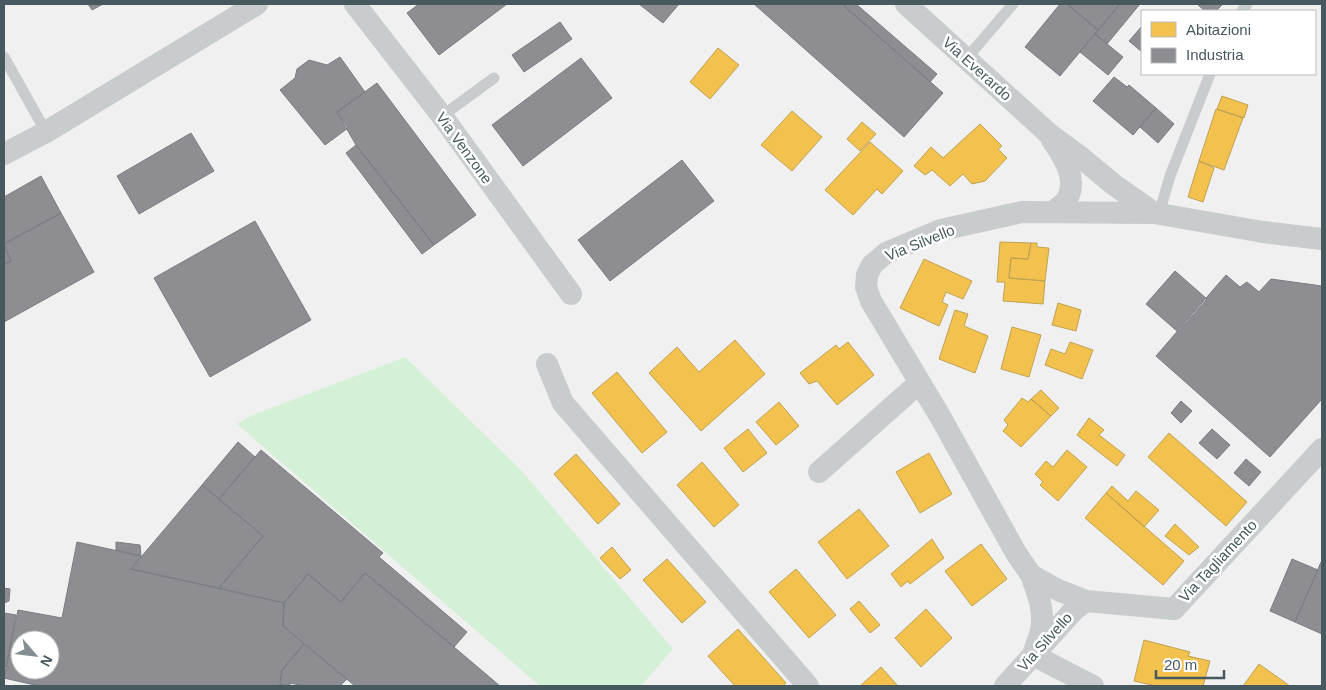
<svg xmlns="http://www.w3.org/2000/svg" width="1326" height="690" font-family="Helvetica,sans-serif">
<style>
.green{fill:#d4f1d7}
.homes{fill:#f2c14e;stroke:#bfa253}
.industry{fill:#8d8d92;stroke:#787d82;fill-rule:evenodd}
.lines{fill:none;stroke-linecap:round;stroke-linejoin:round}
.service{stroke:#c8cccd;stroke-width:11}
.minor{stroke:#c8cccd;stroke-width:22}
.labels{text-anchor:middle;stroke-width:5;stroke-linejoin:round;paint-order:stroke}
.street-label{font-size:15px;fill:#47595e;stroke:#fff}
</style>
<rect width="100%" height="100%" fill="#f1f0f0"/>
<path class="green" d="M405,357L521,470L673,649L641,686H540L237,424L253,415Z"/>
<path class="homes" d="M718,48L739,65L710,99L690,82Z
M1222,96L1248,105L1244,118L1217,109Z
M1216,109L1243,118L1224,170L1199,161Z
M792,111L822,137L792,171L761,145Z
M862,122L876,134L860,151L847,139Z
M980,124L1002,146L998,149L1007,158L985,181L972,184L963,174L950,186L932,170L925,175L914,166L931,147L943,158Z
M870,142L903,171L882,194L877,189L853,215L825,190Z
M1199,161L1214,168L1203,202L1188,197Z
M1000,242L1031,243L1028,259L1011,258L1009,278L1045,281L1043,304L1003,301L1005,282H997Z
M1031,243H1037V247L1049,248L1045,281L1009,278L1011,258L1028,259Z
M924,259L972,281L963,299L946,292L942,302L948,305L939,326L900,308Z
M1058,303L1081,310L1076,331L1052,325Z
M955,310L968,314L964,326L988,336L975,373L939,359Z
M1012,327L1041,335L1029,377L1001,369Z
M735,340L765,374L701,431L649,373L677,347L699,372Z
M848,342L874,375L837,405L817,381L809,384L800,373L836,345L839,349Z
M1070,342L1093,350L1082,379L1045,365L1051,349L1065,354Z
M617,372L667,432L642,453L592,393Z
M1041,390L1059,408L1051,416L1031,399Z
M1022,398L1028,402L1031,399L1051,416L1021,447L1003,431L1008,425L1004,420Z
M779,402L799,426L776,445L756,422Z
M1089,418L1104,430L1099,435L1125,455L1117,466L1077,435Z
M748,429L767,453L743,472L724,448Z
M1169,433L1247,502L1226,526L1148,457Z
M1067,450L1087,467L1058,501L1040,485L1043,482L1035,474L1046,461L1053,467Z
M929,453L952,494L920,513L896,472Z
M576,454L620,504L598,524L554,474Z
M702,462L739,505L714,527L677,485Z
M1112,486L1128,501L1136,491L1159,510L1144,527L1106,493Z
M1106,493L1184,561L1163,585L1085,518Z
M859,509L889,546L847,579L818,542Z
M1175,524L1199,547L1189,555L1165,536Z
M932,539L944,558L910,584L908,581L901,587L891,574Z
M981,544L1007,579L972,606L945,571Z
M612,547L631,570L620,579L600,558Z
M667,559L706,602L682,623L643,580Z
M796,569L836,615L809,638L769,592Z
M859,601L880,625L870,633L850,609Z
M926,609L952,638L921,667L895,638Z
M738,629L786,683L783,686H735L708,656Z
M1144,640L1190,652L1188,656L1210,661L1203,686H1156L1134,681Z
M1259,664L1290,686H1243Z
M881,667L898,686H860Z"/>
<path class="industry" d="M88,4H103L92,10Z
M419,4H507L439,55L407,13Z
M639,4H679L663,23Z
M754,4H842L943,93L904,137Z
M842,4H856L937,74L930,82Z
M1060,4H1067L1098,30L1060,76L1025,47Z
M1067,4H1120L1098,30Z
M1120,4H1140L1107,44L1095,34Z
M1197,4H1223L1216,11H1205Z
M560,22L572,39L524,72L512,55Z
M1142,26V52L1129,41Z
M1095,34L1123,57L1108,75L1080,52Z
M340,57L365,92L337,112L348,128L325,145L280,90L295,78L297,69L309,60L327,65Z
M581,58L612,98L523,166L492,125Z
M1114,77L1127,87L1129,85L1156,108L1133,135L1093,101Z
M377,83L476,215L434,245L356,145L337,112Z
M1156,108L1174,124L1158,143L1140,127Z
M191,133L214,171L139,214L117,176Z
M356,145L434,245L422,254L346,153Z
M682,160L714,201L610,281L578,240Z
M41,176L61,213L4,244V197Z
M61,213L94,272L4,322V264L11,261L4,244Z
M255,221L311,320L210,377L154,278Z
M4,246L11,261L4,264Z
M1175,271L1207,299L1178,332L1146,304Z
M1226,275L1240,287L1247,282L1259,292L1271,279L1322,286V399L1270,457L1156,356Z
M1181,401L1192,411L1181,423L1171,413Z
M1212,429L1230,445L1217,459L1199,443Z
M238,442L255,457L219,499L202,485Z
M261,450L383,553L379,557L467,632L454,647L365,573L341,602L308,574L284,603L219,588L263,536L219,499Z
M1246,459L1261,472L1249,486L1234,473Z
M202,485L263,536L219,588L131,569Z
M77,542L141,556L131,569L284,603L283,626L304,644L282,670L280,684L288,686H39L4,678L18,610L62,618ZM20,640H50V670H20Z
M116,542L140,545L141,556L116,550Z
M1292,559L1318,570L1295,622L1270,611Z
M1321,562L1322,563V634L1295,622Z
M365,573L454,647L500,686H355L283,626L284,603L308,574L341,602Z
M4,588L10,589L9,601L4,603V605Z
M4,613L16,615L6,667H4Z
M304,644L347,679L340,686H304L290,683V686L280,684L282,670Z"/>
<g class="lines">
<path class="service" d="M1242,11L1247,4
M4,57L46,132
M966,59L1013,4
M442,116L494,78
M1159,214L1170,176L1210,74"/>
<path class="minor" d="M355,4L442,116L571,294
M906,4L1048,133L1078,155L1113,184L1154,213
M1052,140C1064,157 1080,182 1065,202C1061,206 1056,209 1053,212
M4,154L46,132L257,4
M1322,239L1263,232L1154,213L1022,212L941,230L886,253L872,265L867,275L866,287L871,301L941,418L1016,553L1031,575L1058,590L1086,601L1174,609L1322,449
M547,364L563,403L808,686
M819,472L910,391L921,384
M1031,575C1037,591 1045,611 1041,629C1040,637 1036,644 1034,652
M1033,655L1093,686
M1005,686L1074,610L1086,601"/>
</g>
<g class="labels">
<g class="street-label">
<text transform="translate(977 69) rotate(42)" y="5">Via Everardo</text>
<text transform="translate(464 148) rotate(54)" y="5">Via Venzone</text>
<text transform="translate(920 243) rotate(-22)" y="5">Via Silvello</text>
<text transform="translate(1218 561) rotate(-47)" y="5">Via Tagliamento</text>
<text transform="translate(1045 642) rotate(-48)" y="5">Via Silvello</text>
</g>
</g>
<rect width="1326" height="690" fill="none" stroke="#47595e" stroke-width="10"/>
<rect x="1141" y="10" width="175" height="65" fill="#ffffff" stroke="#b5bdbf"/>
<rect x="1151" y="22" width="25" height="15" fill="#f2c14e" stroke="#b5bdbf"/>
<text x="1186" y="35" font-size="15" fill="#47595e">Abitazioni</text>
<rect x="1151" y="48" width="25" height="15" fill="#8d8d92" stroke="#b5bdbf"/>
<text x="1186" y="60" font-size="15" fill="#47595e">Industria</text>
<g transform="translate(35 655) rotate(118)"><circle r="24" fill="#ffffff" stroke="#b5bdbf"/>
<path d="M0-4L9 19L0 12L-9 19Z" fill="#828e91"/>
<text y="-8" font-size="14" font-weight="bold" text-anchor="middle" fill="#47595e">N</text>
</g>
<path d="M1156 670v8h68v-8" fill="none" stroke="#47595e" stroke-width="2.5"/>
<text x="1164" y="670" font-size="15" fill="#47595e" stroke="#ffffff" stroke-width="4" paint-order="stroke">20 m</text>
</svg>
